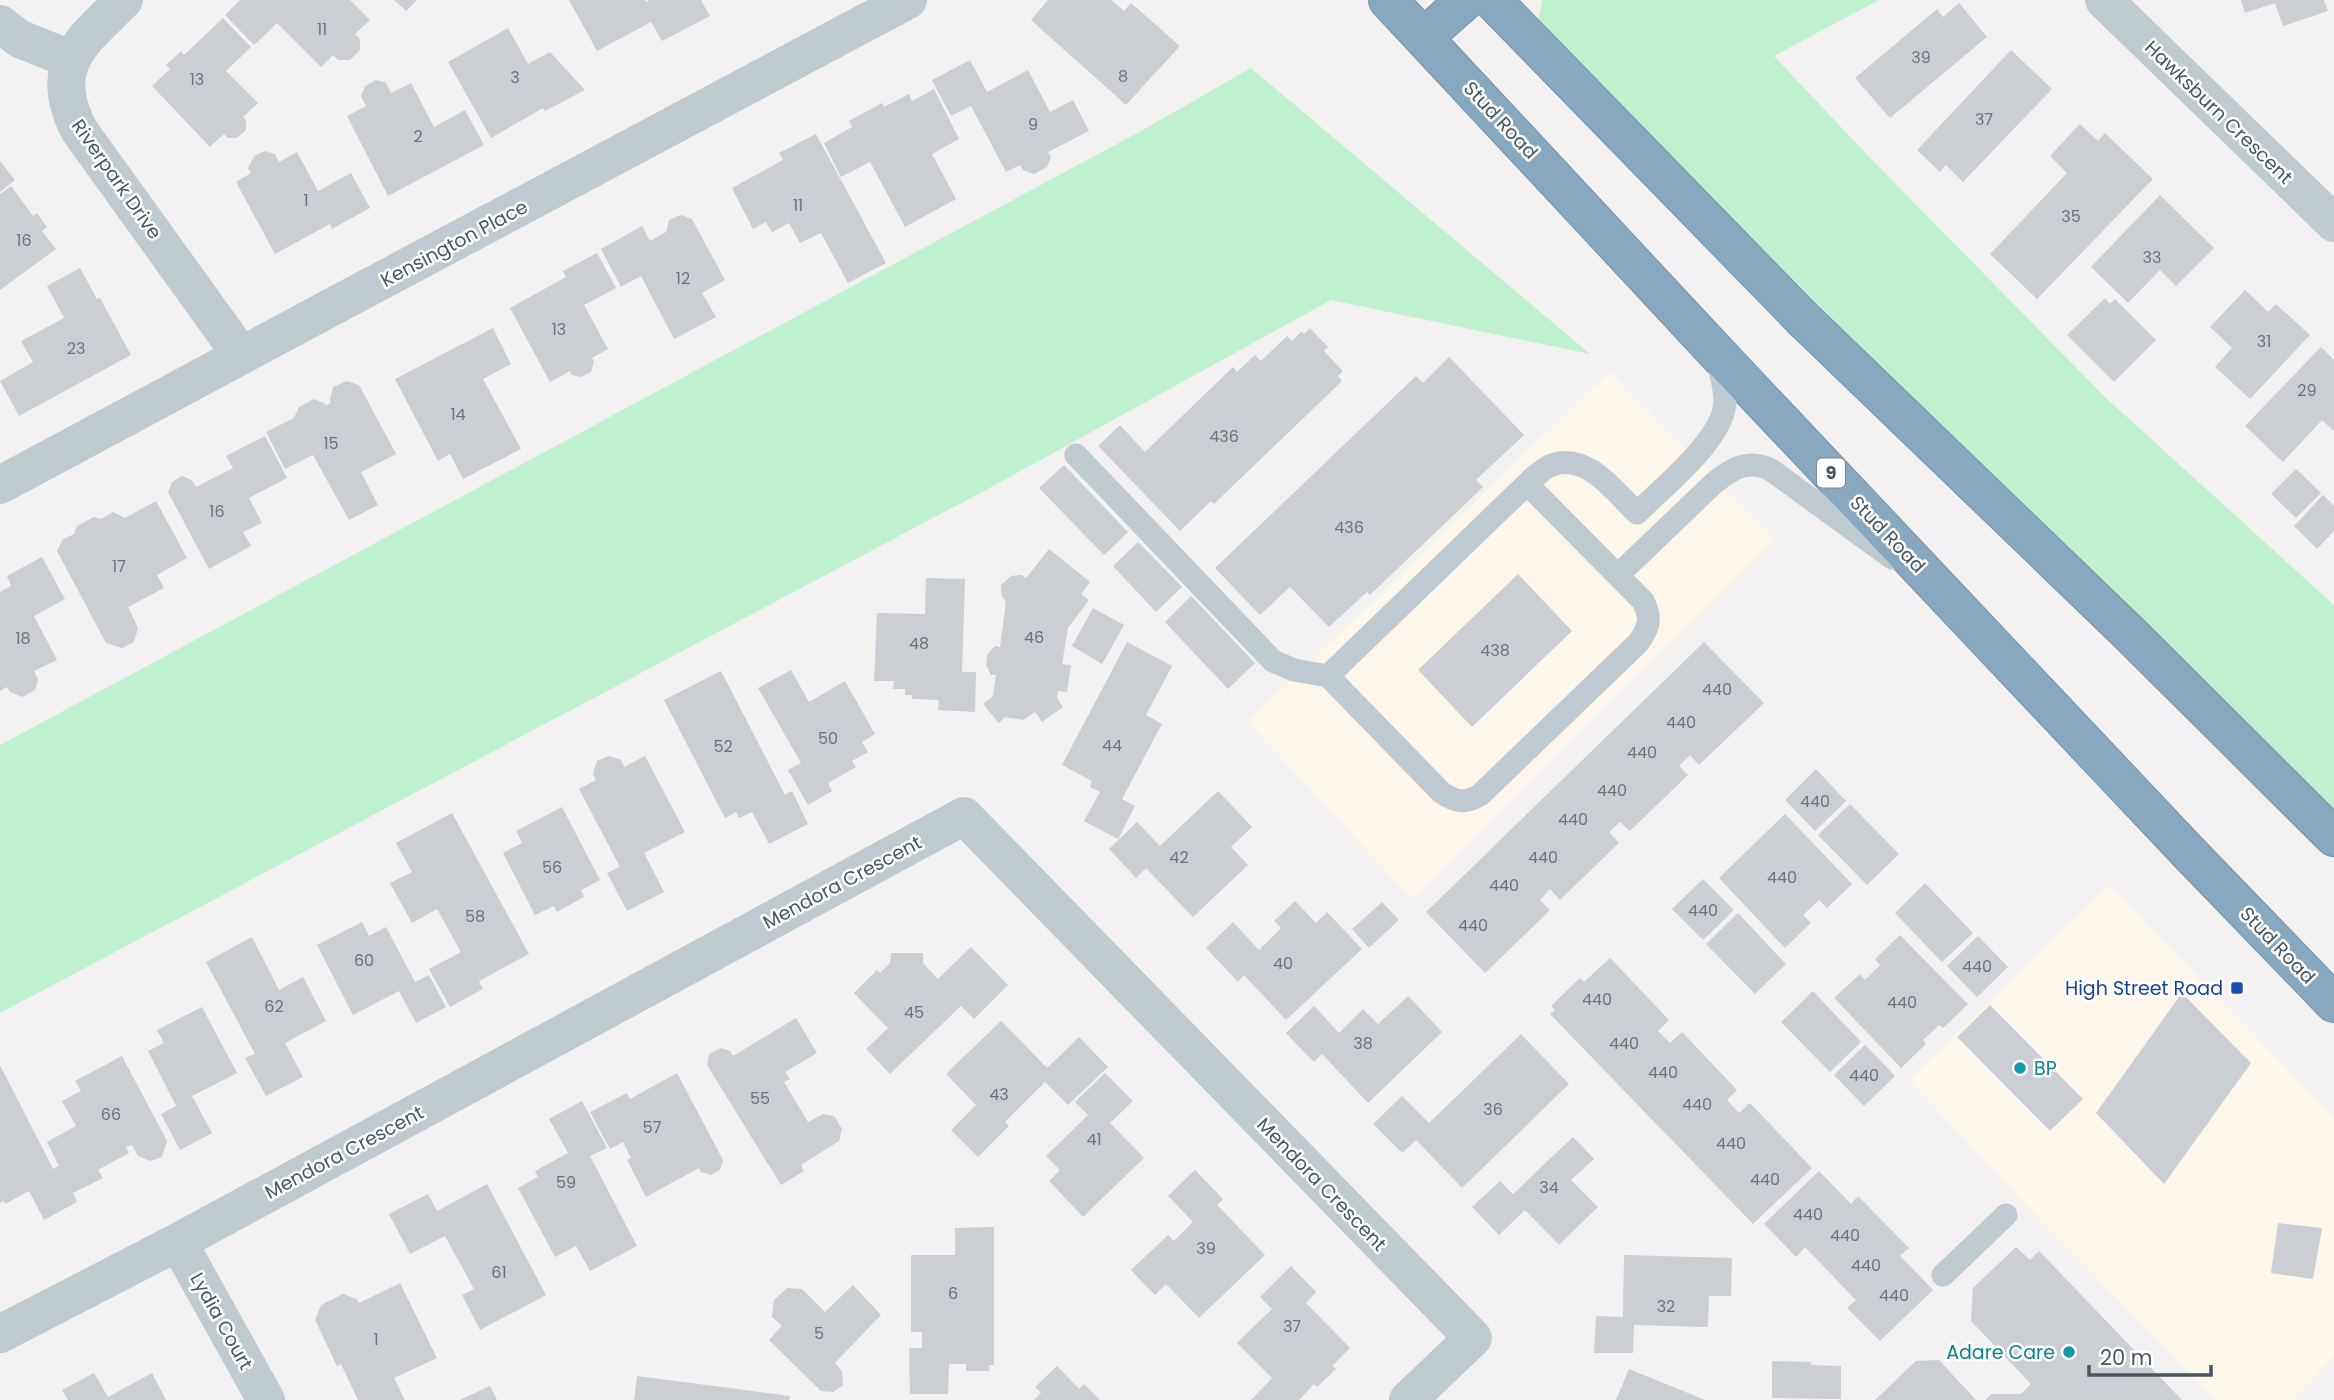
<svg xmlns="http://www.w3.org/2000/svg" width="2334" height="1400" font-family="Poppins,sans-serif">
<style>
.commercial{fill:#fdf6eb}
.green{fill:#c0f1ce}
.building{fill:#cbced3}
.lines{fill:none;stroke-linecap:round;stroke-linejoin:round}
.highway-casing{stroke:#7393ac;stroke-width:40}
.lane{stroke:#bfcad0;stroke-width:23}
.street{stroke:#bfcad0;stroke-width:38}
.highway{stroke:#88a8c0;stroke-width:38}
.transit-dot{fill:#1a4fb4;stroke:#fff;stroke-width:2.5}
.culture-dot{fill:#0f9aa8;stroke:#fff;stroke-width:2.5}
.labels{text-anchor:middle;stroke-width:5;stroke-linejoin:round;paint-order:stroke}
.number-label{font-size:16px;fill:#69747c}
.shield{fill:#fff;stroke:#7f898f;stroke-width:2}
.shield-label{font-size:18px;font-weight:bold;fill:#48565f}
.street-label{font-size:19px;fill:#48565f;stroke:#fff}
.transit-label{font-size:19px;fill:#164399;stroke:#fff;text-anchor:end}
.culture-label{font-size:19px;fill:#0d838f;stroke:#fff;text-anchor:start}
</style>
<rect width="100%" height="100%" fill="#f3f1f1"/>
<path class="commercial" d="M1609,372L1775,539L1412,899L1248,722Z
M2109,885L2334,1117V1356L2293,1400H2216L2027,1206L1909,1080Z"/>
<path class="green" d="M1542,0H1879L1774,56L1874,162L2106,398L2334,605V837L1534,44Z
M1251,68L1590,354L1331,300L984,491L0,1013V745L1141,131Z"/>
<path class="building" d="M240,0H350L370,20L355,34L360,39V50L350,60H338L333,55L321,67L277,23L254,45L225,15Z
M394,0H417L406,11Z
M569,0H645L646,2L649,0H701L710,16L662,41L651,22L597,51Z
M1048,0H1111L1124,11L1131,3L1180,46L1126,105L1031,20Z
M2241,0H2324L2328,11L2283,26L2275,3L2245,13Z
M1959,3L1987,37L1890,118L1855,78L1937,9L1943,17Z
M223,18L251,47L226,71L258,103L243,117L246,120V130L237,138H228L224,134L210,147L152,86L170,69L166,65L181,51L184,55Z
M508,28L528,64L550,52L585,90L545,111L543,108L491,138L448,62Z
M2011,50L2052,89L1963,182L1946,165L1940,172L1917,150Z
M970,60L987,92L1028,70L1050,112L1073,100L1089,131L1048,152L1051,157L1047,167L1034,174L1023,170L1020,165L1006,172L971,106L951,116L932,80Z
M376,80L386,83L391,93L411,83L434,127L465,110L484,145L388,196L347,116L366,106L361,96L365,86Z
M934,89L959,139L932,154L956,199L905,227L870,162L841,177L824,143L852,127L849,121L882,103L884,107L909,94L912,101Z
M2080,124L2098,141L2105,133L2153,179L2037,299L1990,254L2067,173L2050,156Z
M816,134L886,263L848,283L821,233L800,243L789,223L772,232L766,222L753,229L732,188L783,160L779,153Z
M265,151L275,154L279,162L297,152L318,191L351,173L370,208L332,229L330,224L275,254L236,182L251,173L248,168L254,156Z
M0,161L15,180L0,192Z
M11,186L33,216L37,213L47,227L42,231L56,249L0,290V194Z
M2160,195L2214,248L2176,286L2160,270L2128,303L2091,267Z
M681,215L692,219L725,280L702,293L716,317L674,339L641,276L621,287L601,249L642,226L650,241L666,232L669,220Z
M597,253L616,288L584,305L608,349L592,358L594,362L591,372L580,377L572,375L570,371L550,382L510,308L566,277L563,271Z
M80,268L97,299L100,298L131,355L19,416L0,381L33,362L21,341L64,318L47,286Z
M2245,290L2268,312L2276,304L2310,335L2250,399L2215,367L2232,348L2210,327Z
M2105,298L2110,304L2115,299L2156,340L2114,382L2067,335Z
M493,328L511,364L483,379L521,449L463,479L450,454L438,461L395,379Z
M1310,328L1328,347L1324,351L1343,371L1338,376L1342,381L1214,504L1211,501L1180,531L1098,446L1120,425L1145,452L1233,367L1237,372L1255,355L1261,361L1287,336L1292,341L1301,332L1304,334Z
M2321,347L2334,360V431L2322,420L2283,462L2245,426Z
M1449,357L1524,435L1476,480L1483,487L1370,595L1367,592L1329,627L1290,587L1260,615L1215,568L1416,376L1423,383Z
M347,381L359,385L396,454L361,472L378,505L349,520L313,455L285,469L266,432L294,418L299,407L314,399L324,403L326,406L331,402L330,399L333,387Z
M265,436L287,478L249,498L262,523L243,532L251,546L209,569L168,492L172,482L182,476L192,480L196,487L233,468L226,456Z
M1064,465L1128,532L1104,555L1039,488Z
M2296,469L2321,493L2296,518L2271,494Z
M2323,495L2334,506V531L2317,549L2294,526Z
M156,501L187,558L157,575L164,588L128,607L138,628L134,642L122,648L106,643L57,551L62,540L74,534L77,526L94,517L101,519L113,512L125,518Z
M1138,542L1182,587L1156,612L1113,566Z
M1049,549L1090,582L1081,594L1089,600L1068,628L1062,664L1071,665L1067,692L1058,691L1057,698L1063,707L1042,722L1035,712L1023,720L1005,717L999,723L983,704L993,696L996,675H991L986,665L987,655L995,646L1000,647L1006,601L1002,597L1001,585L1011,576L1021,575L1026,578Z
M42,557L65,599L34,616L57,660L34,671L38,679L35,690L22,697L10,692L7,687L0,691V592L11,586L7,576Z
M1518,574L1572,631L1472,727L1418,670Z
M926,578L965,579L962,672H976L975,712L938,710L939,700L912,699V695H905V689H893L894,681H874L877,613L925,614Z
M1191,596L1255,663L1228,689L1165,622Z
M1093,608L1124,625L1102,664L1072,646Z
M1127,642L1172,666L1146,715L1162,724L1122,799L1135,806L1118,839L1084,821L1100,792L1090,787L1092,781L1062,765Z
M1704,642L1764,703L1699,765L1690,755L1679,766L1688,775L1630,831L1620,822L1609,832L1619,843L1560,900L1550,889L1540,900L1550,910L1485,973L1426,912Z
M791,670L809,702L845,681L875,734L862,742L868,752L852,761L856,767L828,783L832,791L808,805L788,770L801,763L758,688Z
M721,671L785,795L792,791L808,824L769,844L752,812L739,818L736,812L725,818L664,700Z
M609,756L621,760L624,767L645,756L685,832L644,853L664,892L627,911L607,873L620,867L579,789L596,780L593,774L597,761Z
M1816,769L1846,801L1815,831L1785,800Z
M1218,791L1252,827L1231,847L1248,865L1193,917L1146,868L1136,878L1109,849L1137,822L1160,846Z
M1850,804L1899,854L1867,885L1818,835Z
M562,807L600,880L581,890L584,897L557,912L554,906L535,915L503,853L522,843L516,831Z
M452,813L529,954L479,981L483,989L450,1007L429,969L461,952L437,909L412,923L390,883L412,872L396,843Z
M1785,814L1852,884L1827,908L1819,900L1803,915L1811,923L1785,948L1719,878Z
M1703,879L1734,910L1703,940L1672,909Z
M1925,883L1973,933L1942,962L1895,913Z
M1295,901L1316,923L1327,912L1362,949L1286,1020L1244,975L1238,982L1206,948L1233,922L1259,950L1281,928L1274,921Z
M1382,902L1399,920L1369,948L1352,929Z
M1738,913L1786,964L1755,994L1706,944Z
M362,922L369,936L386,927L415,982L429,975L446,1007L416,1023L399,991L353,1015L317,945Z
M1900,935L1968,1004L1943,1028L1939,1025L1923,1040L1926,1044L1901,1068L1834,998L1860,974L1865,980L1880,965L1875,959Z
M1978,936L2008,967L1977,997L1947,966Z
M252,937L279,990L303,977L326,1021L285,1043L303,1077L266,1096L245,1058L255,1054L206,962Z
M971,947L1008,985L974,1019L961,1006L890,1074L866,1049L888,1028L854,993L877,970L880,973L890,963L891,953H923V963L938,979Z
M1610,958L1669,1020L1658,1031L1670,1043L1682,1032L1737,1090L1727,1100L1739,1113L1750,1103L1812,1168L1753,1224L1550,1014L1555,1010L1551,1006L1580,978L1584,982Z
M1813,991L1861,1042L1830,1072L1781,1022Z
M2182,993L2251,1063L2164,1184L2096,1113Z
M1408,996L1442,1032L1368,1103L1322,1054L1314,1062L1286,1033L1314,1006L1339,1033L1363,1009L1378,1024Z
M1990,1005L2083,1099L2050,1131L1957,1037Z
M202,1007L237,1073L192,1096L212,1133L180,1150L161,1114L176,1106L148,1051L164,1043L157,1030Z
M796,1018L817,1053L785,1072L790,1079L784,1082L808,1122L823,1114L834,1116L842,1129L839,1141L801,1165L804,1171L781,1185L707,1065L709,1054L721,1048L730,1051L733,1056Z
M1001,1021L1047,1068L1079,1037L1108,1067L1068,1105L1045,1082L1005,1122L1009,1126L978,1157L951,1130L976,1105L946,1074Z
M1521,1034L1569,1084L1462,1188L1416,1140L1402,1153L1373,1124L1402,1096L1429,1123Z
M1865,1045L1895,1076L1864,1106L1834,1075Z
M122,1056L167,1141L162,1157L150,1161L138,1156L132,1145L126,1147L129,1153L98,1170L103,1178L73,1193L77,1202L44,1220L29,1191L5,1204L4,1201L0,1203V1065L53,1169L59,1166L47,1142L76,1126L62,1101L81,1091L75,1081Z
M677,1073L723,1160L720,1170L711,1175L701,1172L699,1168L646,1197L627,1160L631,1158L623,1142L610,1149L590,1112L627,1093L630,1099Z
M1105,1073L1133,1101L1110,1123L1144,1158L1083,1217L1049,1181L1060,1170L1046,1156L1088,1115L1075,1102Z
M582,1101L607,1148L590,1156L637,1246L590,1271L576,1246L555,1257L518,1188L538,1177L535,1171L568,1153L549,1119Z
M1573,1137L1594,1159L1571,1180L1598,1207L1559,1245L1525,1210L1499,1235L1472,1207L1500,1181L1513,1194Z
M1195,1170L1223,1199L1217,1205L1265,1255L1199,1318L1166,1284L1155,1295L1131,1270L1168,1235L1174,1241L1193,1222L1168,1196Z
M1819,1171L1851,1204L1858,1196L1909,1248L1900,1256L1933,1290L1880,1341L1847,1308L1856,1300L1805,1247L1796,1257L1764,1224Z
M487,1184L546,1295L480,1330L462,1295L474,1289L445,1236L410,1254L389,1214L428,1194L437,1211Z
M2278,1223L2322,1228L2313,1279L2271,1273Z
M994,1227V1365H989V1371H966V1364H949L948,1394H910L909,1348H922V1332H911V1255H955V1228Z
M2016,1247L2030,1260L2039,1251L2182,1400H1985L1991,1394H2021L2031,1384L1971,1321L1973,1288Z
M1624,1255L1732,1258L1731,1296H1709L1708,1327L1634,1325L1633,1353H1594L1596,1316L1623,1317Z
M1291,1266L1316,1292L1306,1303L1350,1348L1332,1366L1336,1369L1317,1387L1314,1384L1299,1400H1251L1272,1378L1237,1343L1272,1309L1260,1297Z
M400,1283L437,1358L394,1378L405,1400H358L341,1364L337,1366L315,1320L321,1305L343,1294L357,1299L359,1303Z
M853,1285L881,1315L835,1363L842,1371L843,1385L833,1392L821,1391L769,1340L782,1326L772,1317L774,1300L787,1288L802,1289L825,1312Z
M1939,1360L1976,1400H1875L1916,1361Z
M1772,1361L1811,1362V1365L1841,1366V1399L1772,1398Z
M1057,1366L1079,1389L1084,1384L1100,1400H1034L1041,1393L1035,1387Z
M1629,1369L1705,1400H1616Z
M94,1373L108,1397L152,1373L166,1400H68L62,1390Z
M637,1376L790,1396L789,1400H634Z
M490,1386L497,1400H460Z"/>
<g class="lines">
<defs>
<path id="highway" d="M1388,0L1716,352L2190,854L2334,1003
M1492,0L1802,318L2132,636L2334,837
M1424,37L1466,0"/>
</defs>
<use href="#highway" class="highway-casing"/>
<path class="lane" d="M1076,455L1273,661L1294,670L1328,676L1441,792C1455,802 1465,804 1480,795L1638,643C1649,628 1652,618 1643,601L1527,484
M1618,575L1713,484C1731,469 1748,458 1771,470L1892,558
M1328,676L1534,477C1540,473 1545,467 1552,465C1587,452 1615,492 1637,513C1663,487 1725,438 1725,401C1725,387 1720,371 1717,358
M1943,1275L2006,1215"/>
<path class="street" d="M124,0C80,43 47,66 79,130L241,355
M2104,0L2334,223
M0,24L20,39L70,59
M0,485C302,322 605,162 908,0
M178,1242L266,1400
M0,1334L178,1242L964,816L1473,1338L1408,1400"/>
<use href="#highway" class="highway"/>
</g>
<rect class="transit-dot" x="2230" y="981" width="14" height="14" rx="3.5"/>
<g class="culture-dot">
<circle cx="2020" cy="1068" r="7"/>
<circle cx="2069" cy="1352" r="7"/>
</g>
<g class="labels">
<g class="number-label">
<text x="322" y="35">11</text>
<text x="1921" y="63">39</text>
<text x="1123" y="82">8</text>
<text x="515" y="83">3</text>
<text x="197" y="85">13</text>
<text x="1984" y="125">37</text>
<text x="1033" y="130">9</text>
<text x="418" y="142">2</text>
<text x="306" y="206">1</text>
<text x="798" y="211">11</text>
<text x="2071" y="222">35</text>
<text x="24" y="246">16</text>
<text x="2152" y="263">33</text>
<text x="683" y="284">12</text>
<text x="559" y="335">13</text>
<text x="2264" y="347">31</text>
<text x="76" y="354">23</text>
<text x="2307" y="396">29</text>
<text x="458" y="420">14</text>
<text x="1224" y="442">436</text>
<text x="331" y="449">15</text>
<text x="217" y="517">16</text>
<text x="1349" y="533">436</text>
<text x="119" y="572">17</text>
<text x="1034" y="643">46</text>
<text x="23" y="644">18</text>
<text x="919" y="649">48</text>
<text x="1495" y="656">438</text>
<text x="1717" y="695">440</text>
<text x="1681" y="728">440</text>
<text x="828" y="744">50</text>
<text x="1112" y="751">44</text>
<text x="723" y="752">52</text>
<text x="1642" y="758">440</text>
<text x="1612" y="796">440</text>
<text x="1815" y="807">440</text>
<text x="1573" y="825">440</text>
<text x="1179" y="863">42</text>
<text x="1543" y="863">440</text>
<text x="552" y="873">56</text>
<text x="1782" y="883">440</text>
<text x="1504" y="891">440</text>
<text x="1703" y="916">440</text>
<text x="475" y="922">58</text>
<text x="1473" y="931">440</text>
<text x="364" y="966">60</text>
<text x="1283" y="969">40</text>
<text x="1977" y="972">440</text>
<text x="1597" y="1005">440</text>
<text x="1902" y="1008">440</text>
<text x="274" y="1012">62</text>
<text x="914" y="1018">45</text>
<text x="1363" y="1049">38</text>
<text x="1624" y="1049">440</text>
<text x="1663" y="1078">440</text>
<text x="1864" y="1081">440</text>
<text x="999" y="1100">43</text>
<text x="760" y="1104">55</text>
<text x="1697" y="1110">440</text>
<text x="1493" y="1115">36</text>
<text x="111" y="1120">66</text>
<text x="652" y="1133">57</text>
<text x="1094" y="1145">41</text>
<text x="1731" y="1149">440</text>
<text x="1765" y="1185">440</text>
<text x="566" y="1188">59</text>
<text x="1549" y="1193">34</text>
<text x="1808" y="1220">440</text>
<text x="1845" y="1241">440</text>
<text x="1206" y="1254">39</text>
<text x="1866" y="1271">440</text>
<text x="499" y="1278">61</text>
<text x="953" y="1299">6</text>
<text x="1894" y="1301">440</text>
<text x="1666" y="1312">32</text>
<text x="1292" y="1332">37</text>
<text x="819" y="1339">5</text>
<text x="376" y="1345">1</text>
</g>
<rect class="shield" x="1817" y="458.5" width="28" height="29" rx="5"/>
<g class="shield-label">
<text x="1831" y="479">9</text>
</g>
<g class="street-label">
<text transform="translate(2219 112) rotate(44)" y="7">Hawksburn Crescent</text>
<text transform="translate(1501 120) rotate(47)" y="7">Stud Road</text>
<text transform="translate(117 179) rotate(55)" y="7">Riverpark Drive</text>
<text transform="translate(454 243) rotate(-28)" y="7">Kensington Place</text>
<text transform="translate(1888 534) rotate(46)" y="7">Stud Road</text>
<text transform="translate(842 882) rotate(-28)" y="7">Mendora Crescent</text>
<text transform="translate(2278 945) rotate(46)" y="7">Stud Road</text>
<text transform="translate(344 1152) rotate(-28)" y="7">Mendora Crescent</text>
<text transform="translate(1322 1184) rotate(46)" y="7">Mendora Crescent</text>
<text transform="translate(222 1321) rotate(61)" y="7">Lydia Court</text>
</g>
<g class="transit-label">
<text x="2223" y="995">High Street Road</text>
</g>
<g class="culture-label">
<text x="2034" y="1075">BP</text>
<text x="2055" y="1359" text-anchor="end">Adare Care</text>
</g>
</g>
<path d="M2089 1365v10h122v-10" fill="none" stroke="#48565f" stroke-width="3.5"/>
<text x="2100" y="1365" font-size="21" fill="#48565f" stroke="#ffffff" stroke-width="5" paint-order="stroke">20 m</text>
</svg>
